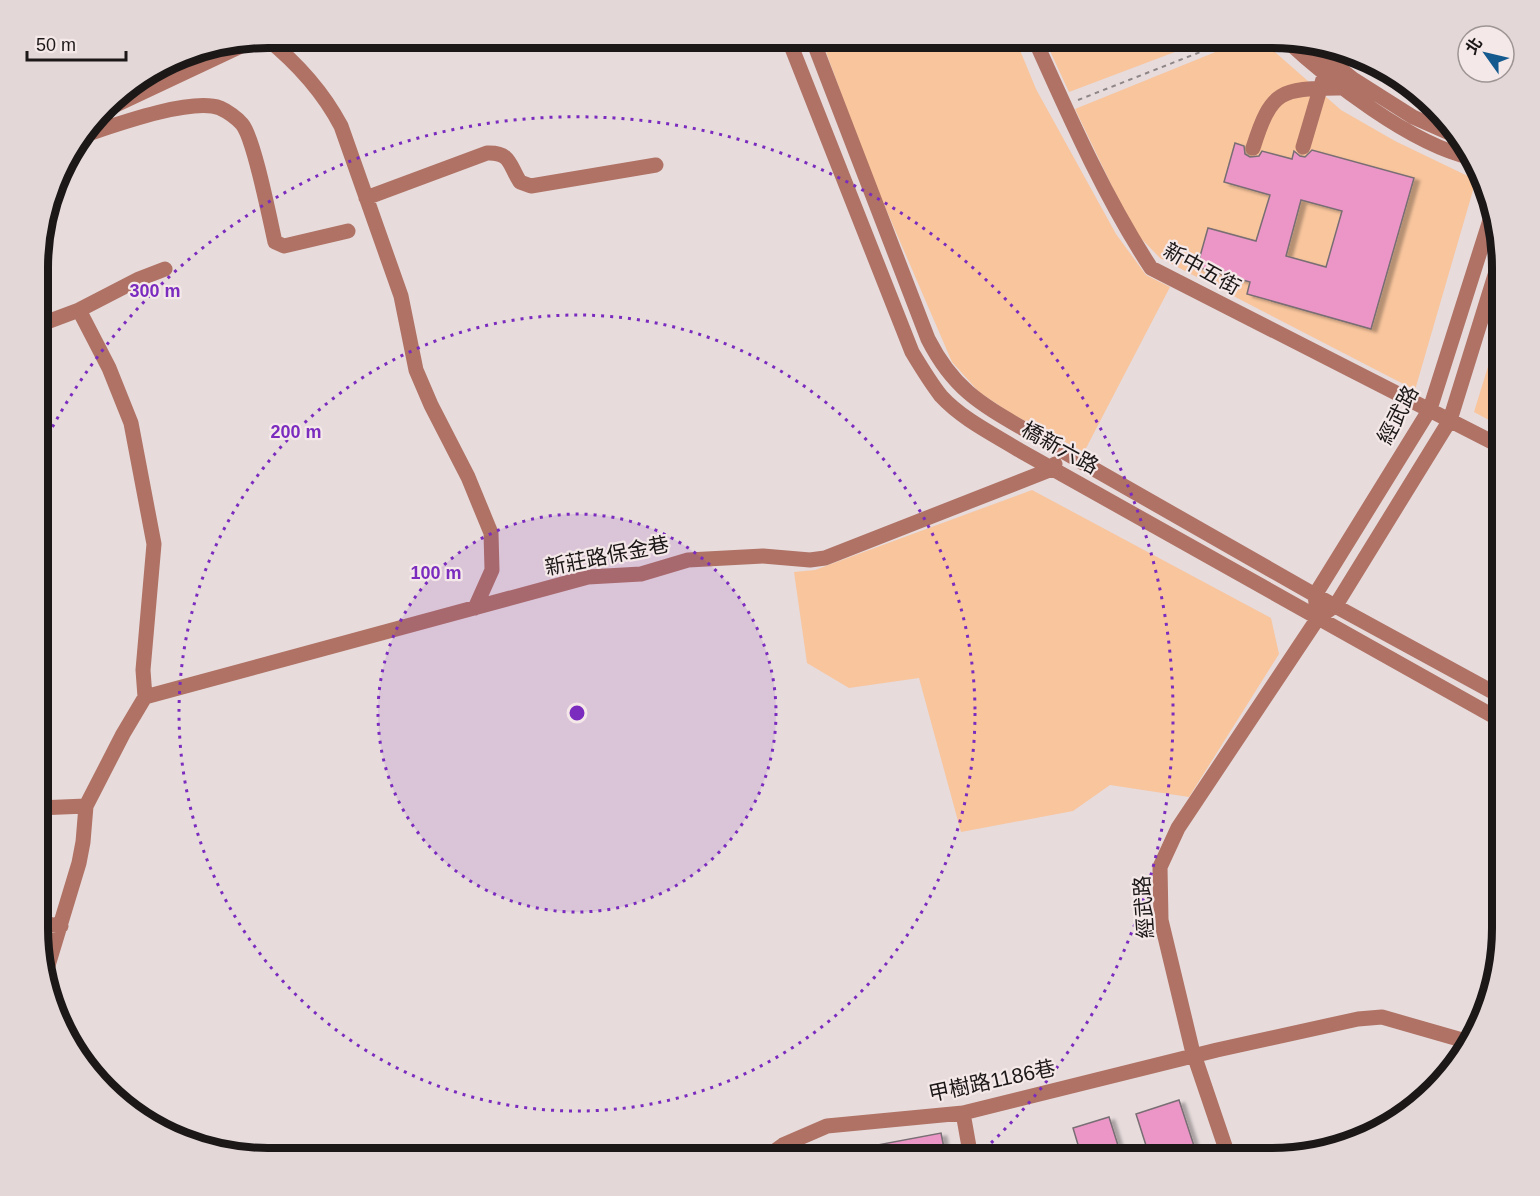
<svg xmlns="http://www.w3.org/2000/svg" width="1540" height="1196" font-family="Helvetica,'Noto Sans TC',sans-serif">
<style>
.green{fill:#f8c59d}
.building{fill:#eb96c6;stroke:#786e73;stroke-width:1.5;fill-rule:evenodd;filter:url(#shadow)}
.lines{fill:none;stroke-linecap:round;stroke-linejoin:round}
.path{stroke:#8e8687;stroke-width:2;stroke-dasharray:4.5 4.5;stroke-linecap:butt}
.minor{stroke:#af7264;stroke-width:15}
.ring{fill:none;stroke:#7b2cbf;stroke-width:3;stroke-dasharray:3 6}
.labels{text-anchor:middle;stroke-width:4.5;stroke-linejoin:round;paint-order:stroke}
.street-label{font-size:21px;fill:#1c1818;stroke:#f5e8e9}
.rim{fill:none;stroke:#1c1818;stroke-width:8}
.centre{fill:#7b2cbf;stroke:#f5e8e9;stroke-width:3}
.ring-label{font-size:18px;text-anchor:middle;font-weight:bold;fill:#7b2cbf;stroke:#f5e8e9;stroke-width:4.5;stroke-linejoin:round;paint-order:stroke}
</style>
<defs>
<filter id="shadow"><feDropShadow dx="5.5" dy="3" stdDeviation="1.5" flood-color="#0004"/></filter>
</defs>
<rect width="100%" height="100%" fill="#e7dbdc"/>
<path class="green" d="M821,38H1015L1036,89L1116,234L1146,275L1170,287L1084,452L1012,414L979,392L952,362L867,165Z
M1044,38H1212L1069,92Z
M1250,38H1259L1341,110L1395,141L1476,180L1415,390L1160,258L1133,230L1075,109Z
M1502,321V427L1474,412Z
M1032,490L1271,618L1279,654L1189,797L1110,785L1073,811L961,832L919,678L849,688L807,663L794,572L815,570Z"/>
<path class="building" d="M1235,143L1244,146L1245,154L1250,157L1259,156L1262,151L1292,159L1294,151L1300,156L1305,157L1312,150L1414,178L1371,329L1247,294L1250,282L1197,267L1208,228L1256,241L1270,195L1224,182ZM1301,200L1342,211L1326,267L1286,256Z
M1179,1100L1198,1158H1150L1136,1114Z
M1109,1117L1122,1158H1082L1073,1128Z
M941,1133L946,1158H851V1154L873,1149L872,1146Z"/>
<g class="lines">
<path class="path" d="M1078,100L1236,38"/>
<path class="minor" d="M266,38C297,63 322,90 341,126L401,296L416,370L431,405L468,477L491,533L492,570L475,608
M788,38L912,352C921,367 930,382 941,396C962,419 993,434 1019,450L1502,721
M812,38L928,339C954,390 981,404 1029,432L1315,595L1502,697
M1034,38C1069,116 1104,196 1151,268L1502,447
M1284,38C1330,81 1410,144 1472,158
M1308,43L1353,79L1413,117L1456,136
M103,111L254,40
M82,136C112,126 191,97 220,108C227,111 237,118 242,124C254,138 270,220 275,242L284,246L348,231
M1303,147L1323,79
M1253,148C1272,87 1282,89 1343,88
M366,198L487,153C511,152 509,165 520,182L531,186L656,165
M39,325L79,310L139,279L165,269
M1316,603L1315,595L1430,409L1491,217
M145,697L588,577L641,574L688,560L763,556L810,560L825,558L1052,469L1055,464
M38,808L86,806
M38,923L61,926
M46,972L79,863L83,842L86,806L123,734L145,697L143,670L154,544L131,423L109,368L79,310
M963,1113L971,1158
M765,1158L783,1145L827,1126L963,1113L1217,1050L1358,1019L1382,1017L1469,1042
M1229,1158L1192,1049L1161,920L1160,867L1178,828L1318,618L1336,605L1450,420L1500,259"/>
</g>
<circle cx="577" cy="713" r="199" fill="#7b2cbf" fill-opacity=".12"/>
<g class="ring">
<circle cx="577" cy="713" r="199"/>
<circle cx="577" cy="713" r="398"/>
<path d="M130 1109A597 597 0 0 1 55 1002M40 451A597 597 0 1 1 976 1157"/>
</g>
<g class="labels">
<g class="street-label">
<text transform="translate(1202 269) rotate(29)" y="7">新中五街</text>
<text transform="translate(1398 415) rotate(-62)" y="7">經武路</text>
<text transform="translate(1060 448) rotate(29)" y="7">橋新六路</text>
<text transform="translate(607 556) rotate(-11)" y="7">新莊路保金巷</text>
<text transform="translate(1144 907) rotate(-94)" y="7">經武路</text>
<text transform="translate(992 1081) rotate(-12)" y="7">甲樹路1186巷</text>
</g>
</g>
<path d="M0 0H1540V1196H0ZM268 48H1272A220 220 0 0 1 1492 268V928A220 220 0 0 1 1272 1148H268A220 220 0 0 1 48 928V268A220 220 0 0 1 268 48Z" fill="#e4d7d8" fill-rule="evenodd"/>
<path class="rim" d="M268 48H1272A220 220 0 0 1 1492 268V928A220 220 0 0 1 1272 1148H268A220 220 0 0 1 48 928V268A220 220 0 0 1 268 48Z"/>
<circle cx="577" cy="713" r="9" class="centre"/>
<g class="ring-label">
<text x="155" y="297">300 m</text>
<text x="296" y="438">200 m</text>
<text x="436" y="579">100 m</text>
</g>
<g transform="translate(1486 54) rotate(304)"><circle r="28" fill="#f5e8e9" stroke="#9e9595" stroke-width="1.5"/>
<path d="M0-4.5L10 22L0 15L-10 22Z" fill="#145a8f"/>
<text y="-9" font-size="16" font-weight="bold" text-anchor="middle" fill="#1c1818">北</text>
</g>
<path d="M27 51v9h99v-9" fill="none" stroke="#1c1818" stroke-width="3"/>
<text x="36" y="51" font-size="18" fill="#1c1818" stroke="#f5e8e9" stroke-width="4.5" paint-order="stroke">50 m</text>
</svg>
